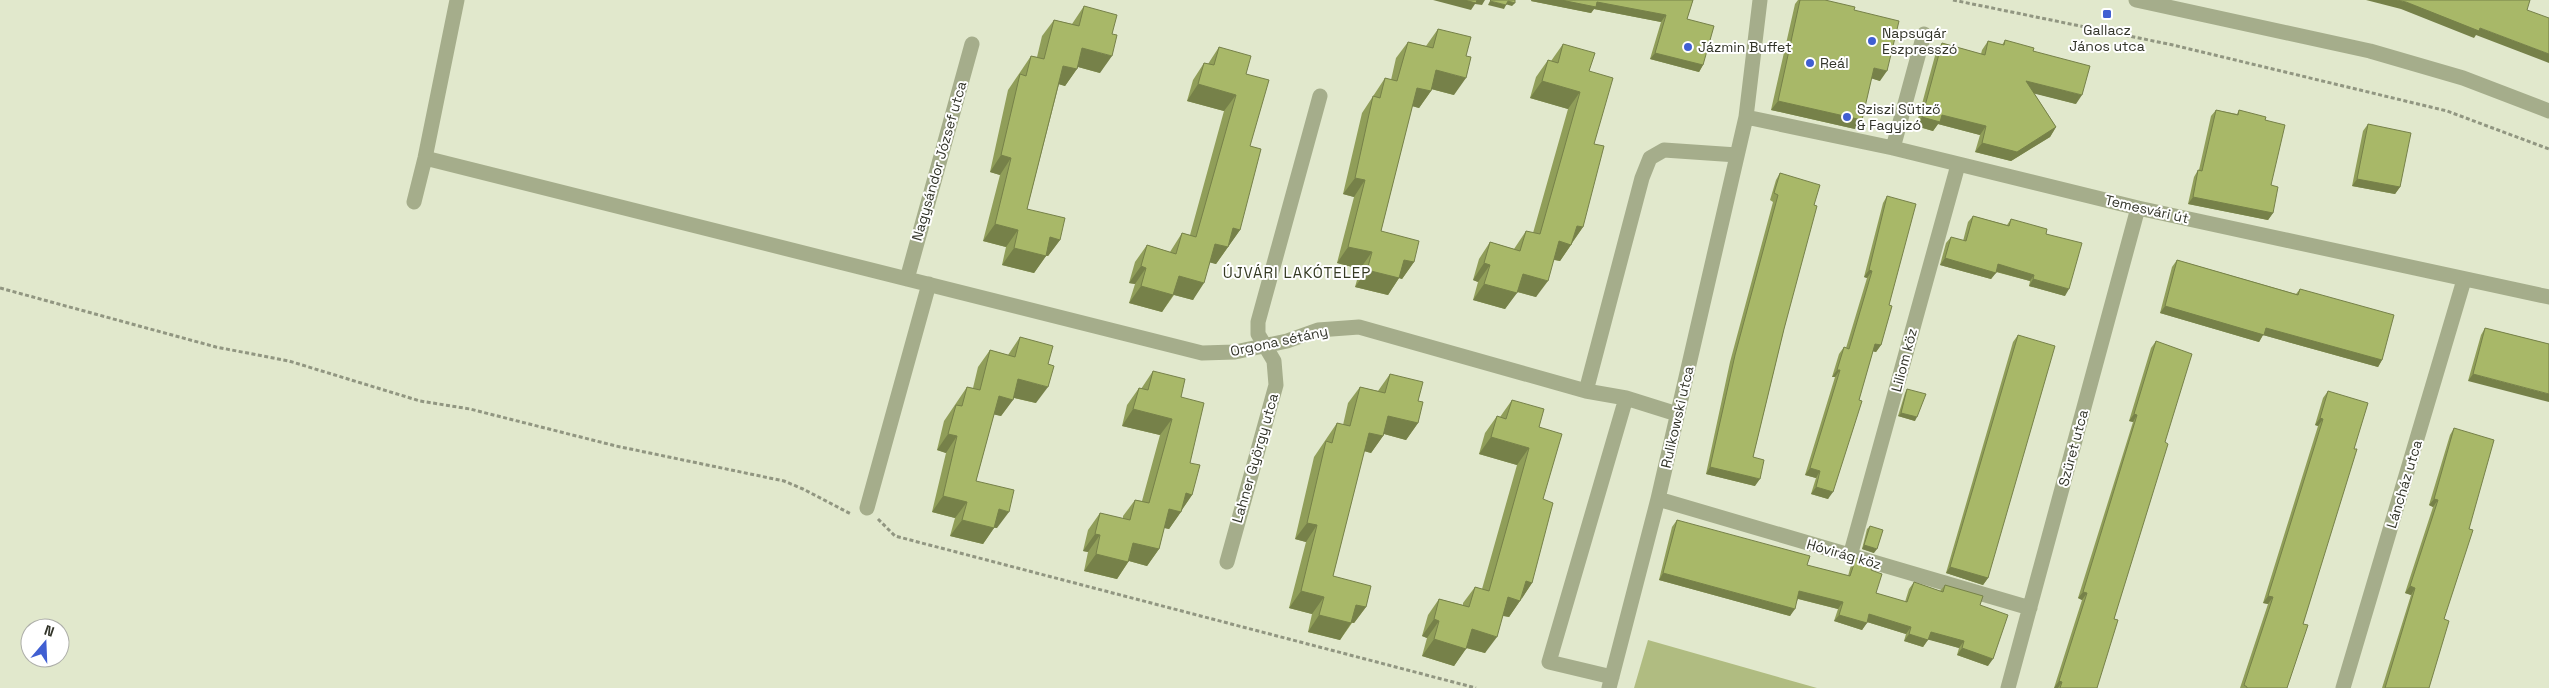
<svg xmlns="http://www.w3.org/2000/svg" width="2549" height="688" font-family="'Space Grotesk',sans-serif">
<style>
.green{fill:#b0bc81}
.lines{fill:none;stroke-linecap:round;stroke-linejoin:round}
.path{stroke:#919681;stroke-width:3;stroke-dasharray:4 2.5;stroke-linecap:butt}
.minor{stroke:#a5ad8b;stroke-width:15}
.wall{fill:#909e59}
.shaded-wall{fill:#768149}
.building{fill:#a8b868;stroke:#768149}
.poi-dot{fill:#405fd2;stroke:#fff;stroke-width:2}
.labels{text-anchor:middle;stroke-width:4;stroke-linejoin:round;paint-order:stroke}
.poi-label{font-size:14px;fill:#323429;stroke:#fff;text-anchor:start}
.street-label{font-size:14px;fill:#323429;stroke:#fff}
.neighbourhood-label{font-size:15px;letter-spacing:1px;fill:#353a23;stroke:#fff}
</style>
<rect width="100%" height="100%" fill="#e1e8cc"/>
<path class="green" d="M1648,640L1817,688H1634Z"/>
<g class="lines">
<path class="path" d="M1953,0L2173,45L2447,111L2549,149
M0,288L216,347L289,361L420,401L470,409L616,446L784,481L803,489L851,514
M878,519L895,536L1476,688"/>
<path class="minor" d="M2136,0L2370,51L2463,78L2549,111
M1746,117L1893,148L2138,208L2549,297
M1893,148L1924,34
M425,158L1202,353L1235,352L1287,341L1318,330L1359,327L1586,391L1626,398L1677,414
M414,202L425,158L457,0
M907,279L972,44
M1586,391L1642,178L1650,158L1664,150L1737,155
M1658,499L2030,608
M867,508L929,284
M1850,556L1958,165
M1227,562L1276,385L1274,361L1258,334V322L1320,96
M1612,677L1549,662L1626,398
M1609,688L1658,499L1746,117L1760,0
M2008,688L2138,208
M2343,688L2464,280"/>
</g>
<path class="wall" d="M1531,0H1693L1687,19L1703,65L1699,72L1650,59L1661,22L1594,9L1591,13L1531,1Z
M1798,0H1825L1854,10L1880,81L1871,78L1855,129L1771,110L1795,4Z
M1084,6L1100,73L1078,67L1065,86L1059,84L1027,209L1060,240L1048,256H1046L1034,273L1002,265L1006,247L983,241L1000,175L990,172L1008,90L1031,56L1037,57L1042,36L1054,20L1072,24Z
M1438,29L1454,95L1431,89V91L1419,108L1412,106L1381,231L1414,262L1402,279L1399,278L1388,295L1355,287L1360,269L1337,263L1354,197L1343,194L1362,113L1385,78L1391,80L1396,58L1408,42L1426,46Z
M2005,40L2033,51L2076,104L2034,93L2056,127L2050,137L2011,161L1975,152L1980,135L1938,124L1933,131L1916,126L1936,52L1942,43L1981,54L1982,50L1988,41L2002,45Z
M1563,44L1589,71L1594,144L1583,227L1560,261L1554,260L1536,297L1517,292L1505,309L1473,300L1478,282L1473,280L1479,259L1490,242L1514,249L1526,231L1533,233L1568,109L1530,98L1536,77L1548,60L1551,61Z
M1219,47L1246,74L1250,146L1240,230L1216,264L1210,262L1193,300L1174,295L1162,312L1129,303L1135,284L1129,283L1135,262L1147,245L1170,252L1182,233L1190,235L1224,111L1187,101L1193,80L1204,63L1208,64Z
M2216,110L2237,114L2239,110L2265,120L2271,185L2273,213L2268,220L2188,204L2194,177L2198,170H2199L2211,116Z
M2368,124L2400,187L2395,194L2352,186L2363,131Z
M1780,173L1814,205L1753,457L1755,486L1706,474L1730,362L1773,202L1770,200L1776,180Z
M1887,196L1889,305L1881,345L1876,352L1873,351L1828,499L1811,494L1816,478L1805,475L1835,377H1832L1839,354L1844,347L1846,348L1867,278L1864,277L1883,203Z
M1973,216L2007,225L2011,219L2046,234L2065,296L2029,286L2030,281L1996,272L1991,279L1940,265L1946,243L1951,237L1963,241L1968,222Z
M2177,260L2296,294L2300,289L2382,360L2378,367L2263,335L2259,342L2160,313L2172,267Z
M2485,328L2549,344L2468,381L2481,335Z
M2018,335L1988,578L1983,585L1946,573L2013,342Z
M1020,337L1036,403L1014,398L1001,416L994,414L976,481L997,528H994L983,544L950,536L955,518L932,512L946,453L937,450L944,421L967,387L973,388L978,367L990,350L1008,355Z
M2156,341L2165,442L2114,619L2097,688H2054L2082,600L2078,598L2133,422L2129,421L2151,348Z
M1153,371L1181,397L1190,463L1192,495L1169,529L1164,528L1159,549L1147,566L1129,561L1117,579L1084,571L1088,552L1083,551L1088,530L1100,513L1123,519V516L1135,500L1142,501L1160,435L1122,426L1127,405L1139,388L1141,389Z
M1390,374L1418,401V423L1406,440L1384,434L1383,436L1371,453L1364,451L1333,576L1366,607L1354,623H1352L1340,640L1308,632L1312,614L1289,608L1306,542L1295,539L1314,457L1337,423L1343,425L1348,403L1360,387L1378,391Z
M1907,389L1915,421L1898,416L1905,393Z
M2328,391L2354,449L2303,624L2287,688H2240L2268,604L2263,603L2318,426L2315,425L2323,398Z
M1512,400L1539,427L1543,499L1532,583L1509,617L1503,616L1485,653L1466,648L1454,666L1422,656L1427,638L1422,636L1428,615L1439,599L1463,605V603L1475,587L1482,589L1517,465L1479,454L1485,433L1497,416L1500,417Z
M2454,428L2444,619L2429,688H2382L2411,595L2405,593L2433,507L2429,505L2450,435Z
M1677,520L1807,565L1848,576L1851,565L1856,558L1871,570L1876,593L1905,602L1909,589L1914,582L1940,591L1945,585L1980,605L1988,666L1957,655L1959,648L1928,639L1923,647L1904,641L1906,634L1867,622L1862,630L1834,621L1838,609L1798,599L1790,616L1659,580L1672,527Z
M1870,526L1874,553L1862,549L1867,529Z"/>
<path class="shaded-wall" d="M1433,0H1485L1482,5L1475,4L1471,10Z
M1532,0H1561L1597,2L1666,15L1661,22L1594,9L1591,13L1531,1Z
M2366,0H2397L2406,2L2480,28L2549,54V63L2476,35L2474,38L2401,9Z
M1490,1L1506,5L1504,9L1488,5Z
M1508,1L1515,3L1512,6L1505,4Z
M1082,48L1112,56L1100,73L1071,65Z
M1655,53L1703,65L1699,72L1650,59Z
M1063,66L1077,69L1065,86L1051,82Z
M1874,68L1887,71L1880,81L1867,77Z
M1436,70L1466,78L1454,95L1424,87Z
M1542,81L1580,92L1568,109L1530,98Z
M2026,81L2082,95L2076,104L2020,90Z
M1198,84L1236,95L1224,111L1187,101Z
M1417,88L1431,91L1419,108L1405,104Z
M1778,101L1862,120L1855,129L1771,110Z
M1942,115L1986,126L1980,135L1938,124L1933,131L1916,126L1922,117Z
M2056,127L2050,137L2011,161L1975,152L1982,143Z
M1001,155L1011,158L1000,175L990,172Z
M1355,178L1365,180L1354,197L1343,194Z
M2357,179L2400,187L2395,194L2352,186Z
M2193,197L2273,213L2268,220L2188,204Z
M995,224L1018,230L1006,247L983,241Z
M1577,226L1583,227L1571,244Z
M1233,228L1240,230L1228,247Z
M1050,237L1060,240L1048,256L1039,254Z
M1559,241L1571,245L1560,261L1547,258Z
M1215,244L1228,247L1216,264L1204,261Z
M1348,247L1372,252L1360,269L1337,263Z
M1014,248L1046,256L1034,273L1002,265Z
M1945,258L1996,273L1991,279L1940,265Z
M1404,260L1414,262L1402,279L1393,276Z
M1484,263L1490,265L1478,282L1473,280Z
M1998,264L2034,275L2030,281L1994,271Z
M1141,266L1146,268L1135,284L1129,283Z
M1367,270L1399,278L1388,295L1355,287Z
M1869,270L1872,271L1867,278L1864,277Z
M1523,274L1548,281L1536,297L1511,290Z
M1179,276L1204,283L1193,300L1167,293Z
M2033,279L2069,289L2065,296L2029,286Z
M1484,284L1517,293L1505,309L1473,300Z
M1141,286L1173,295L1162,312L1129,303Z
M2165,306L2266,328L2382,360L2378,367L2263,335L2259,342L2160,313Z
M1875,344L1881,345L1876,352L1871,351Z
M1837,370H1840L1835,377H1832Z
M2473,374L2549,394V402L2468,381Z
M1018,379L1048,387L1036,403L1007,396Z
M999,396L1013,400L1001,416L987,413Z
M1133,409L1172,419L1160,435L1122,426Z
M1901,413L1917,417L1915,421L1898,416Z
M2134,414L2137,415L2133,422L2129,421Z
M1388,416L1418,423L1406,440L1377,432Z
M2320,418L2323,419L2318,426L2315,425Z
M1369,433L1383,436L1371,453L1357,449Z
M948,434L957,436L946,453L937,450Z
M1491,437L1529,448L1517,465L1479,454Z
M1710,467L1760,479L1755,486L1706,474Z
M1810,468L1820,471L1816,478L1805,475Z
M1816,487L1833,492L1828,499L1811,494Z
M1186,493L1192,495L1181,511Z
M943,496L967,502L955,518L932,512Z
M2434,499L2438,500L2433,507L2429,505Z
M999,509L1009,512L997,528L987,526Z
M1169,509L1181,512L1169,529L1157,526Z
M962,520L994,528L983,544L950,536Z
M1307,523L1317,525L1306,542L1295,539Z
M1095,534L1100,535L1088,552L1083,551Z
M1133,543L1159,549L1147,566L1122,559Z
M1864,545L1877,549L1874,553L1862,549Z
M1096,554L1128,562L1117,579L1084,571Z
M1950,567L1988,578L1983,585L1946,573Z
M1663,573L1795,609L1790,616L1659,580Z
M1526,581L1532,583L1521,600Z
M2410,586L2415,588L2411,595L2405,593Z
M1301,591L1324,597L1312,614L1289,608Z
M1799,591L1843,602L1838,609L1795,598Z
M2083,592L2087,593L2082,600L2078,598Z
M2268,596L2273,597L2268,604L2263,603Z
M1508,597L1520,601L1509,617L1496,614Z
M1356,605L1366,607L1354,623L1345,621Z
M1869,614L1911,627L1906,634L1864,621Z
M1319,615L1351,623L1340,640L1308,632Z
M1839,615L1867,623L1862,630L1834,621Z
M1434,619L1439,621L1427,638L1422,636Z
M1472,629L1497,637L1485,653L1460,646Z
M1931,632L1964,641L1959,648L1926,639Z
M1909,634L1928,640L1923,647L1904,641Z
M1434,639L1466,649L1454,666L1422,656Z
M1962,648L1993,659L1988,666L1957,655Z
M2059,681L2062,682L2058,688H2054Z"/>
<path class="building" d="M1464,0H1477L1476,3Z
M1491,0H1515V3L1508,1L1506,5L1490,1Z
M1561,0H1693L1687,19L1714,26L1703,65L1655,53L1666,15L1597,2L1596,7Z
M1800,0H1825L1855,7L1854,10L1899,21L1887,71L1874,68L1862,120L1778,101Z
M2397,0H2530L2527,10L2549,18V54L2480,28L2479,31L2406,2Z
M1084,6L1117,15L1112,34L1117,35L1112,56L1082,48L1077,69L1063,66L1027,209L1065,218L1060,240L1050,237L1046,256L1014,248L1018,230L995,224L1011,158L1001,155L1020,74L1026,76L1031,56L1044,59L1054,20L1079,26Z
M1438,29L1471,37L1466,56L1471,57L1466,78L1436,70L1431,91L1417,88L1381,231L1419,241L1414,262L1404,260L1399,278L1367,270L1372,252L1348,247L1365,180L1355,178L1373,96L1380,98L1385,78L1397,81L1408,42L1433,48Z
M2005,40L2034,48L2033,51L2090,66L2082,95L2026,81L2056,127L2017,152L1982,143L1986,126L1942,115L1940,122L1922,117L1942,43L1985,55L1988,41L2004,45Z
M1563,44L1595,53L1589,71L1613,78L1594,144L1604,146L1583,227L1577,226L1571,245L1559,241L1548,281L1523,274L1517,293L1484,284L1490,265L1484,263L1490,242L1520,251L1526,231L1540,234L1580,92L1542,81L1548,60L1558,63Z
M1219,47L1251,56L1246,74L1269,80L1250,146L1261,149L1240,230L1233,228L1228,247L1215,244L1204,283L1179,276L1173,295L1141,286L1146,268L1141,266L1147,245L1176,254L1182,233L1196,237L1236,95L1198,84L1204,63L1214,65Z
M2216,110L2238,115L2239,110L2266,117L2265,120L2285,125L2271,185L2278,187L2273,213L2193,197L2198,170L2202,171Z
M2368,124L2411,133L2400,187L2357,179Z
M1780,173L1820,185L1814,205L1817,206L1784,329L1753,457L1764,460L1760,479L1710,467L1735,355L1778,195L1774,193Z
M1887,196L1916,204L1889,305L1892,306L1881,345L1875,344L1859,400L1862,401L1833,492L1816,487L1820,471L1810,468L1840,370H1837L1844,347L1849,349L1872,271L1869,270Z
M1973,216L2009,226L2011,219L2047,229L2046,234L2082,243L2069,289L2033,279L2034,275L1998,264L1996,273L1945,258L1951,237L1966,241Z
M2177,260L2298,295L2300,289L2394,315L2382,360L2266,328L2264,335L2165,306Z
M2485,328L2549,344V394L2473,374Z
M2018,335L2055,346L1988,578L1950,567Z
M1020,337L1053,346L1048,364L1054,366L1048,387L1018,379L1013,400L999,396L976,481L1014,490L1009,512L999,509L994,528L962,520L967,502L943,496L957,436L948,434L956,405L962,406L967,387L980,390L990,350L1015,357Z
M2156,341L2192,354L2165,442L2168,444L2114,619L2118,620L2097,688H2060L2062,682L2059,681L2087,593L2083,592L2137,415L2134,414Z
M1153,371L1185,379L1181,397L1204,403L1190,463L1200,465L1192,495L1186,493L1181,512L1169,509L1159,549L1133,543L1128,562L1096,554L1100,535L1095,534L1100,513L1130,520L1135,500L1149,503L1172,419L1133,409L1139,388L1148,390Z
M1390,374L1423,382L1418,401L1423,402L1418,423L1388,416L1383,436L1369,433L1333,576L1371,586L1366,607L1356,605L1351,623L1319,615L1324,597L1301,591L1317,525L1307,523L1326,441L1332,443L1337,423L1350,426L1360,387L1385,393Z
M1907,389L1926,394L1917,417L1901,413Z
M2328,391L2368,403L2354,449H2357L2303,624L2308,625L2287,688H2247V687L2244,685L2273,597L2268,596L2323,419L2320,418Z
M1512,400L1544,409L1539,427L1562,434L1543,499L1553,503L1532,583L1526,581L1520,601L1508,597L1497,637L1472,629L1466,649L1434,639L1439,621L1434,619L1439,599L1469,607L1475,587L1489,591L1529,448L1491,437L1497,416L1506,419Z
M2454,428L2494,440L2469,529L2473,530L2444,619L2449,621L2429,688H2385L2415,588L2410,586L2438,500L2434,499Z
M1677,520L1810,556L1807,565L1850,576L1856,558L1873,564L1871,570L1882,574L1876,593L1907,602L1914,582L1943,592L1945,585L1983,596L1980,605L2008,615L1993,659L1962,648L1964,641L1931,632L1928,640L1909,634L1911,627L1869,614L1867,623L1839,615L1843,602L1799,591L1795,609L1663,573Z
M1870,526L1883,530L1877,549L1864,545Z"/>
<g class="poi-dot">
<rect x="2102" y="9" width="10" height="10" rx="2.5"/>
<circle cx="1872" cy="41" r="5"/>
<circle cx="1688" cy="47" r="5"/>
<circle cx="1810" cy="63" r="5"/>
<circle cx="1847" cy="117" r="5"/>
</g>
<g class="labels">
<g class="poi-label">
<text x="2107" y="35" text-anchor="middle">Gallacz<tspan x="2107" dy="16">János utca</tspan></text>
<text x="1882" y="38">Napsugár<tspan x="1882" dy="16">Eszpresszó</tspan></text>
<text x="1698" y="52">Jázmin Buffet</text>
<text x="1820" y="68">Reál</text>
<text x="1857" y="114">Sziszi Sütiző<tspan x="1857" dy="16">&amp; Fagyizó</tspan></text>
</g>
<g class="street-label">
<text transform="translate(939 161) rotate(-74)" y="5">Nagysándor József utca</text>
<text transform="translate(2147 209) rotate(13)" y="5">Temesvári út</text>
<text transform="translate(1279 341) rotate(-12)" y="5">Orgona sétány</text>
<text transform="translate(1904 360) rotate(-75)" y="5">Liliom köz</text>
<text transform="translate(1677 417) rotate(-77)" y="5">Rulikowski utca</text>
<text transform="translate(2073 448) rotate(-75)" y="5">Szüret utca</text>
<text transform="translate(1255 458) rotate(-74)" y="5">Lahner György utca</text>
<text transform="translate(2404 484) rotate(-73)" y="5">Láncház utca</text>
<text transform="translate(1844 554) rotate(16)" y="5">Hóvirág köz</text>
</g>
<g class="neighbourhood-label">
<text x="1297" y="278">ÚJVÁRI LAKÓTELEP</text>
</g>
</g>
<g transform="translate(45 643) rotate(19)"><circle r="24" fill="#ffffff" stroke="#adaea9"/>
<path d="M0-4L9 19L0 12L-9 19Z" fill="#405fd2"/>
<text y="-8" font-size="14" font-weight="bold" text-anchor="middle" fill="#323429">N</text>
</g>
</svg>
